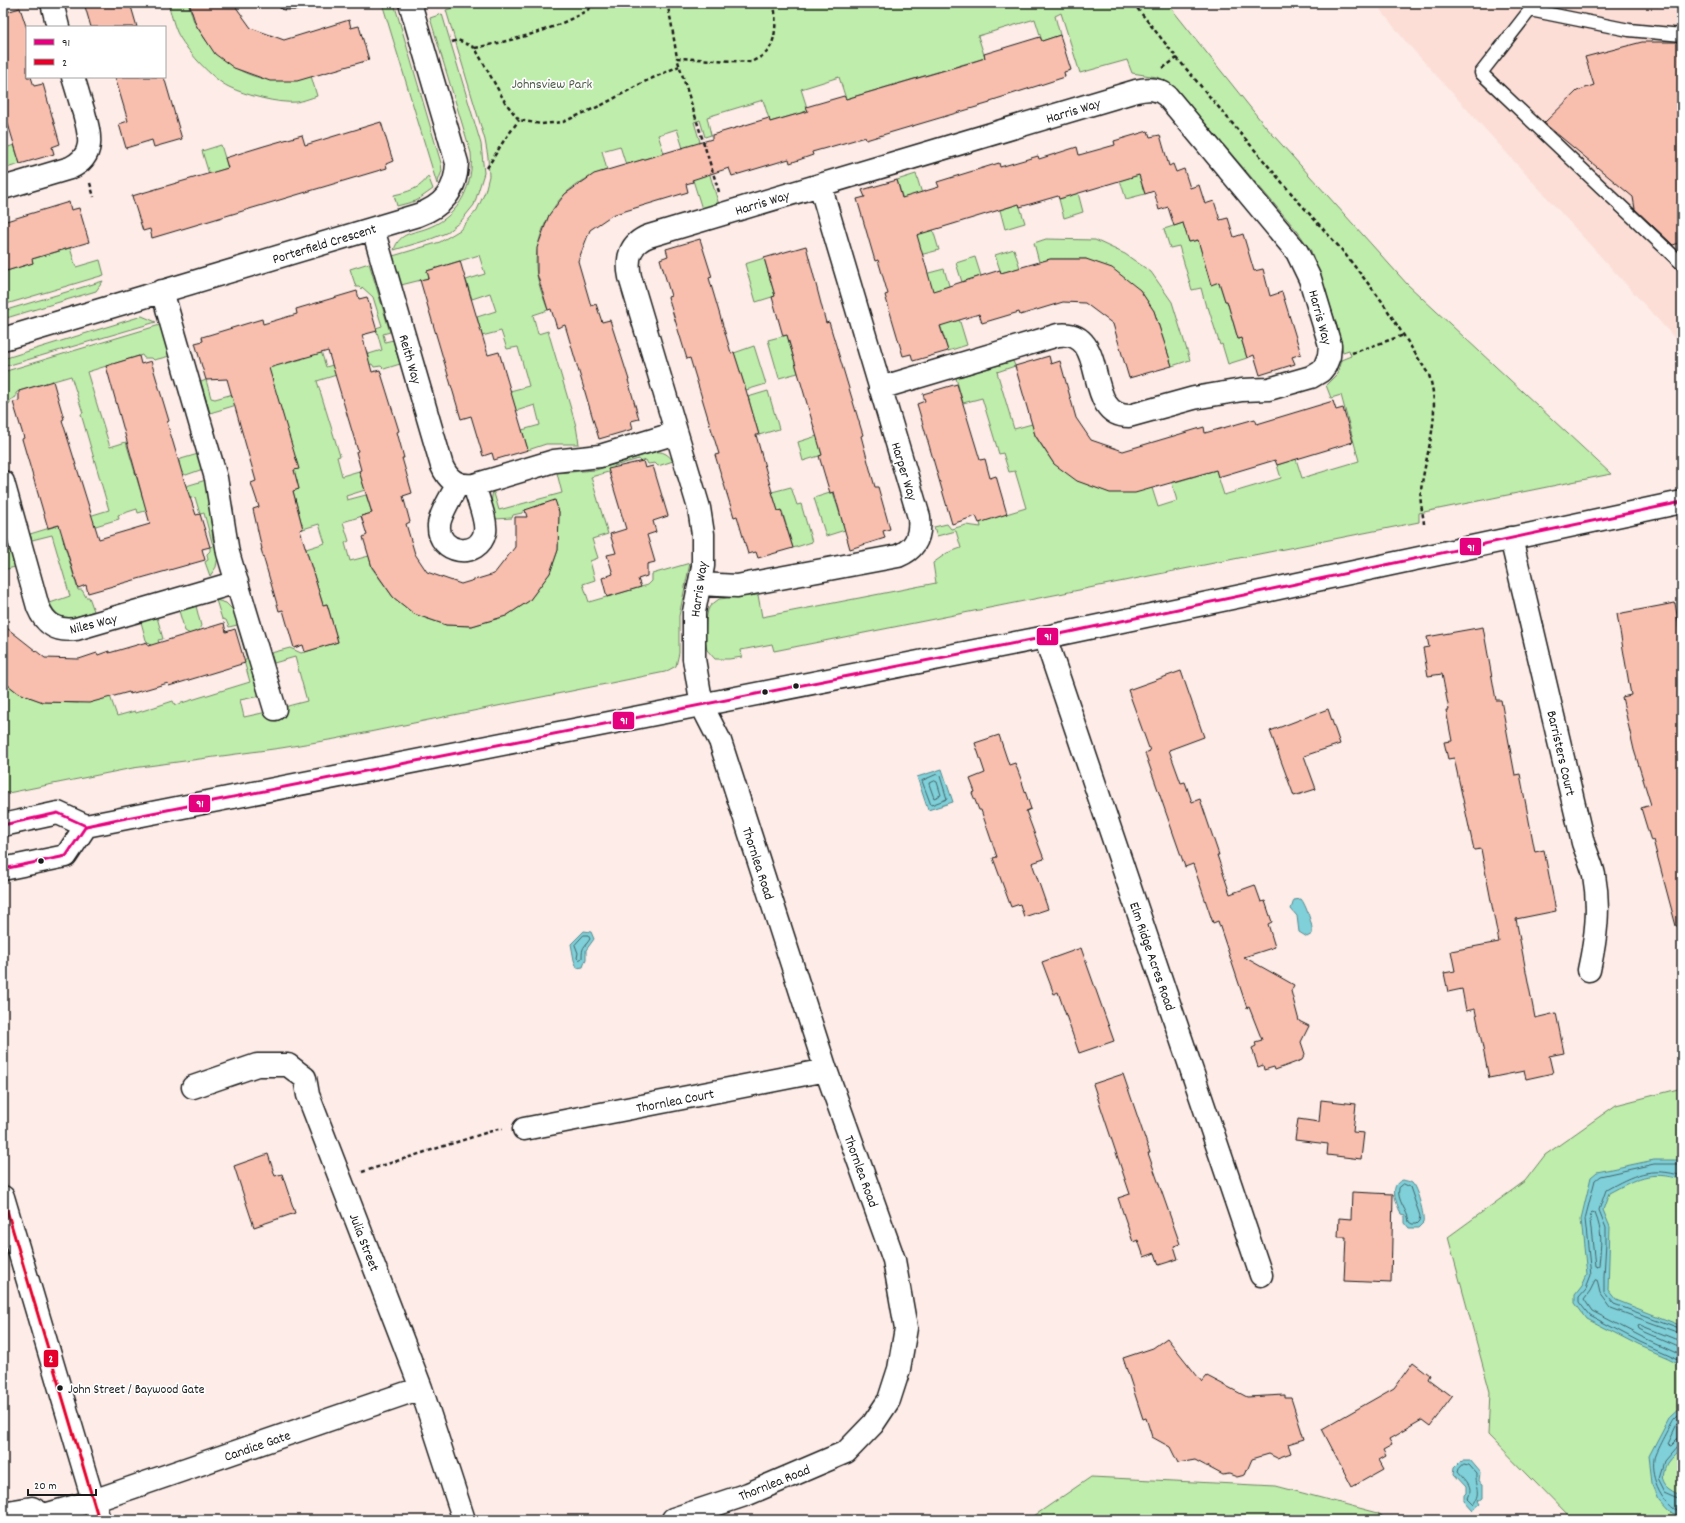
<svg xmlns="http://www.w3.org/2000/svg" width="1685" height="1523" font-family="Dekko,sans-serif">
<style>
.built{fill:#fcded6}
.green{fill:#bfedab;stroke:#6e8464}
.water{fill:#7fd0d9;stroke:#57888d}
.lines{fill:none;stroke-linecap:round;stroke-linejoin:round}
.shore{stroke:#446468;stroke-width:1}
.building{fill:#f8bfaf;stroke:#1c1c1c}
.service-casing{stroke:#1c1c1c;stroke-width:15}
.minor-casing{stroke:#1c1c1c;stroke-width:25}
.secondary-casing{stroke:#1c1c1c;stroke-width:25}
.path{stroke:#1c1c1c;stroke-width:2.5;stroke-dasharray:4 3;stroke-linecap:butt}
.service{stroke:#fff;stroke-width:12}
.minor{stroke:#fff;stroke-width:22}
.secondary{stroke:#fff;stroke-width:22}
.bus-1-casing{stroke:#fff;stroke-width:6}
.bus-2-casing{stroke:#fff;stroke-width:6}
.bus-1{stroke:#e5007d;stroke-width:3}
.bus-2{stroke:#e4002b;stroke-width:3}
.bus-dot{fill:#1c1c1c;stroke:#fff;stroke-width:1.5}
.labels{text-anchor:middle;stroke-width:3.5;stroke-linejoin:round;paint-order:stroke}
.bus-label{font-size:13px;fill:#1c1c1c;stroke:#fff;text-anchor:start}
.park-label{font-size:14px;fill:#4d5b47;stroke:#fff}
.street-label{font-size:14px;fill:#1c1c1c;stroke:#fff}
.line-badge{stroke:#fff;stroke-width:1.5}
.badge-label{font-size:11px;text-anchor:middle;font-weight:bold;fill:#fff}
</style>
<rect width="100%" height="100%" fill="#fdece7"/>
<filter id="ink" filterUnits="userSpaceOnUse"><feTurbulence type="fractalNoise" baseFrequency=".025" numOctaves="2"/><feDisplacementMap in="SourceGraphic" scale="8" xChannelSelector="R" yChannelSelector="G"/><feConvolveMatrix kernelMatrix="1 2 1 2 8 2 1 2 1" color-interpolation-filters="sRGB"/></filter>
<g filter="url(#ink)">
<path class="built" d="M1375,3H1644L1682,12V346L1407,43Z"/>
<path class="green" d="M168,3H188C191,10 192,17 195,24C198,29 202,34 205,39C230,75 270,88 311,76L317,96C311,98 303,101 297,102C279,104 245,95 229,87C212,79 185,49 177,32C173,23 171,13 168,3Z
M382,3H394L441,163L442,171L437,184Z
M469,3H1167L1265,126L1407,284L1611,474L1419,513V522L774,651L772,644L741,650L742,657L729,659H715L707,650L705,641L706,620L708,610L710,606L719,599L758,595L762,617L936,583L933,563L947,553L961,548L956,531L937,536L934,527L947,524L951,529L966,525L981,527L980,522L1026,508L1015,471L1009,472L1003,453L999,454L982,398L963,403L956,378L1013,361L1015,366L997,372L1014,429L1032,424L1035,436L1054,464L1152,488L1158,507L1177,501L1172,483L1216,470L1224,495L1281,478L1277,465L1296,459L1302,478L1359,461L1341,395L1331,398L1326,385L1337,374L1341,360L1351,356L1349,350L1343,352L1337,326L1311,251L1298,232L1199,116L1170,84L1157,77L1132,73L1127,60L1080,73L1061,13L1055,16L1060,35L1042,41L1035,19L978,36L985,58L846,99L839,77L801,89L808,111L770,122L763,100L707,117L711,135L705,137L700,120L694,122L719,205L702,209L677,129L658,135L664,153L626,165L620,146L602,151L607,170C592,175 576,183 565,194C546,212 532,249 537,275C539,287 544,299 548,310L533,315L538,334L548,331L576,426L579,444H546L528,450L522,430L540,425L535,405L516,411L510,391L529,386L518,347L507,349L501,331L482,336L477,317L496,311L490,293L472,299L466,280L485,274L479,255L427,271L429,278L401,285L393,256L440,242L460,230L477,210L485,192L489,176L488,157L485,140L446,10Z
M442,14L481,144L484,173L474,205L461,221L446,233L431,239L394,250C400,231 414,234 430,227C460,215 474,184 471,153L430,18Z
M14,145L20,164L3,169V149Z
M221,145L228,168L209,174L202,151Z
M916,174L939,250L920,255L897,180Z
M1139,175L1145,194L1126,199L1120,180Z
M428,176L433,189L416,201L397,206L394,195C407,192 421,189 428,176Z
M1078,193L1083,212L1064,218L1059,199Z
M1019,204L1025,223L1005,229L1000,210Z
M1183,223L1189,242L1198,240L1211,284L1219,282L1225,301H1227L1238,339L1241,338L1247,358L1228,364L1222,344L1220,345L1208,307H1206L1201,288L1192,290L1179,246L1170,248L1164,229Z
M1046,239L1095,240L1125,254L1151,272L1172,302L1190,360L1172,366L1154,311L1140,290L1086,259H1051L1039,262L1034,243Z
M70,248L76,267L100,260L104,275L3,305V272L33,263L32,259Z
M1014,249L1020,268L1001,273L995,255Z
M975,257L981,276L962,282L956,263Z
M764,258L775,296L756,302L745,264Z
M369,263L390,332L383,334L385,342L393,340L400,364L384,369L381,366L374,367L372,364L317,381L340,456L337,457L342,476L359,471L365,490L346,496L347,500L366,495L372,513L343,522L349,541L345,543L350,561L369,556L372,568L393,597L414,614L446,625L472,626L506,616L529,601L550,573L558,550L559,512L555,501L523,511L522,513L513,515L512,518L495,519L491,503L493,490L499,510L562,493L557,473L596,470L654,452C663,451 668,454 673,461L658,466L655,463L648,464L646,460L640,462L639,459L614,466L615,470L591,477L608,534L592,539L598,558L590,561L595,580L583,584L589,602L648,585L652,581V574L690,563L679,616V653L676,666L665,672L335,739L281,748L133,768L3,794V681L18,693L44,702L78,703L91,699L110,696L117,716L135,711L136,713L173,701L175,705L250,682L244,661L247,659L237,625L229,627L226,620L222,619L216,600L226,603L235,612L260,696L240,700L244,717C266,713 286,706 307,701L295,657L274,663L271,653L290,648L301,653L338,642L327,604L323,605L306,549L325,543L319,524L303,529L293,491L299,489L294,470L298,469L276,393L210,413L201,382L206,380L211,398L215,399L269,384L263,365L282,359L284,364L302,359L320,348L326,367L382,350L376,328L382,326L373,297L362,287L361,289L359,287H356L350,269Z
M944,269L967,345L948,351L925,274Z
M103,281L96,291L3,319V311Z
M142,316L156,322L3,367V359Z
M160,325L170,356L154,360L152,358H144L142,355L87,372L110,447L126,442L143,499L206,480L213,539L218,556L216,567L210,576L205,562L208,560L207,554L210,551V547L213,546L204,513L200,514L195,497L138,513L137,509L118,515L119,519L62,536L78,590H82L86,597H89L94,611C76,617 59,625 50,603L70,596L52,535L32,540L30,534L109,510L81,414L83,413L71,376L19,391L16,393V397L10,400V403L3,406V372Z
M787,335L798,373L779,378L768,340Z
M754,346L766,384L746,390L734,353Z
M768,391L779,429L759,435L748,397Z
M817,436L822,455L803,461L798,442Z
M198,454L203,469L186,475L181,472L179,463L181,459Z
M791,487L797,505L801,504L812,542L793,548L782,511H778L772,492Z
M833,492L845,530L826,536L814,498Z
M10,550L15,567L3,570V553Z
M196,606L201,626L198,631L190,634L185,631L179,611Z
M157,617L163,639L158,640L160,646L153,647L146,640L141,622Z
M1682,1088V1520H1571L1488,1435L1490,1392L1448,1237L1525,1181L1545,1155L1616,1105Z
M1091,1477L1276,1486L1378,1513L1387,1520H1028Z"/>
<path class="water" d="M942,769L953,802L928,810L917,777Z
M1301,899C1305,903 1314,927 1312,934L1307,937L1299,932L1297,916L1291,909L1294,900Z
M584,931L591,932L594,939L586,950V959L583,967L577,968L574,960L571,944Z
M1654,1160H1682V1180C1650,1169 1636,1179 1609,1193L1603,1210L1610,1227L1608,1290L1616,1300L1682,1326V1365L1668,1358L1638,1345L1586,1318L1575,1303V1295L1582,1286L1587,1275L1581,1219L1591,1177L1597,1172Z
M1403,1180C1406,1181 1409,1181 1412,1183C1417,1188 1425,1216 1423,1223L1418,1228H1409L1405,1223V1216L1401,1215C1398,1205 1387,1185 1403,1180Z
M1682,1406V1445C1678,1451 1671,1456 1667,1462C1658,1480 1667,1487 1682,1494V1516L1673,1513L1659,1498L1652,1482L1649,1457L1670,1417Z
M1462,1460H1469L1480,1473L1479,1481L1483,1484V1497L1479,1500L1481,1503L1473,1510L1464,1500V1495L1466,1493V1487L1454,1474L1455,1467Z"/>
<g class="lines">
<path class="shore" d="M938,774L940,776L947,799L931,805L922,781Z
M935,781L937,782L941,795L934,798L929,784Z
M584,935H588L590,939C584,948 582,946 582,958L579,960L577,958L578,953L575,945Z
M1682,1164H1654L1600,1176L1595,1180L1585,1219L1591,1276L1586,1289L1579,1297V1302L1589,1315L1640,1342L1682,1361
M1682,1176C1651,1166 1633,1175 1606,1190L1599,1210L1606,1228V1242L1604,1276V1292L1614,1304L1682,1329
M1404,1184L1410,1187L1420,1216L1419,1221L1416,1224H1412L1409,1222C1408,1210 1396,1201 1399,1188Z
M1592,1212L1595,1213C1603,1233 1601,1244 1599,1265L1598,1267L1595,1266L1590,1220Z
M1682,1334L1611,1308L1600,1293L1597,1280L1595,1281L1590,1291L1584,1299L1592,1311L1642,1337L1682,1355
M1682,1340L1675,1339L1640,1325L1638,1326L1639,1329L1645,1332L1682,1348
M1682,1411C1679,1414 1676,1417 1673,1420C1670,1425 1654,1454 1654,1459C1651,1477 1664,1504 1682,1512
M1682,1418L1677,1423L1667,1444L1670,1445L1676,1439L1682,1438
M1682,1443L1678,1444L1664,1460L1659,1477L1666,1491L1682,1498
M1464,1464L1468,1465L1476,1474C1475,1487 1483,1491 1474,1504L1468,1498C1474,1487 1465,1481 1458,1472L1459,1469Z"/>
</g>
<path class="building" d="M84,3H130L137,27H91Z
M189,3H233L251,28L284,40L349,20L351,28L359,26L369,60L297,81H270L234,68L215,54L196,25Z
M20,8L27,29V77H31L34,86L43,84L60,144L52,147L54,154L20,164L3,107V13Z
M1060,35L1071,70L1064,72L1065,77L990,101V103L889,133L866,140L865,137L812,152L813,155L790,163L789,159L732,176L729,168L692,180L693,182L686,184L688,192L612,215L590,230L578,261L591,306L596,304L602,322L610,320L629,380H628L639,419L631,421L633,429L599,439L565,325L557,328L551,309L548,310L537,274V248L549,215L565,194L594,174L712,139V135L769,118L770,122L808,111L806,107L844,96L846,99L966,64L985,58L984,54L1040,37L1042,41Z
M1642,42H1682V242L1673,245L1635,209L1633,197L1544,123L1577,91L1594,85L1585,57Z
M115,77H164L182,139L154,147L152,140L126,148L119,124L128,121Z
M381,122L393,161L386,164L387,168L152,238L150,229L143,231L132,196L228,168L225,158L264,146L302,135L305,145Z
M1148,131L1150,137L1160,135L1169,166L1173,164L1176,172L1184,169L1190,188L1199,185L1205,204L1214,201L1220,220L1228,218L1234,237L1243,234L1254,271L1263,269L1270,296L1282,292L1301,354L1292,357L1295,364L1260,375L1254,355L1247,358L1241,338L1238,339L1227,301H1225L1219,282L1211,285L1198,240L1189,242L1183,223L1174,226L1168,207L1159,210L1154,191L1145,194L1139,175L1059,199L1058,196L1020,207L1019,204L917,235L933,291L1000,270L1001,273L1050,259H1086L1112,268L1140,290L1154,311L1172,366L1129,378L1113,324L1085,303L1063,302L1020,315L1019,312L982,323L979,314L940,326L948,351L913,361L911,354L903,356L885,295L888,294L878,260L875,261L857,199L865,197L862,190L897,180L902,198L939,187L937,182L999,163L1000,167L1038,156L1039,159L1077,147L1079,155L1115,145L1114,141Z
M69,202L71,210L79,208L89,242L32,259L33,263L3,272V222Z
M700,239L712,277L709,278L731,353L734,352L746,390L759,435H756L772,492L778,511L781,510L793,548L758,558L756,552L748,554L737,516L734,517L715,455L719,454L711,428L690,358L687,359L668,297L671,296L660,259L668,256L666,249Z
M806,246L826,323L829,322L863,435L861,436L868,462L875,487H878L890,529L883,531L885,538L850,549L834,492L830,493L819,456L822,455L787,335L783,336L772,297L775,296L764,258Z
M460,261L488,355L499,352L528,450L494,460L492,453L483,456L471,416L461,419L420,280L429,278L427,271Z
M357,291L359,299L367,297L377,331L362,335L372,372L380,370L399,431L397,432L404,458H402L412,493L403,496L410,522L406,524L415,554L427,572L461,584L494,574L515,547V517H527L525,510L555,500L559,512L558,550L550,573L529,601L506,616L472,626L446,625L414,614L393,597L372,567L363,537L367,535L361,516L372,513L359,471L361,470L356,452L358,451L328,351L269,368L299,469L294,470L299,489L293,491L303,529L300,530L323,605L327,604L338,642L305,652L303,645L294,648L283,610L279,611L261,549H262L253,509L259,507L251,483L256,481L227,379L206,380L195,343L203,341L202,337L262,319L263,324L297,314L296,309Z
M139,356L141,364L151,361L169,421L167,422L185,483L196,515L200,514L210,547L202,549L205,560L88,593L86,585L78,588L59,525L48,528L22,439L24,438L13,402L19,401V391L53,381L64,419L62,420L99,539L150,524L106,366Z
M1049,356L1051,364L1060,361L1076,418L1091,440L1123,451L1204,427L1205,433L1255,419L1257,424L1333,401L1336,410L1343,408L1353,442L1277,465L1275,460L1218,477L1216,470L1135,493H1110L1077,481L1054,464L1035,435L1015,366Z
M957,384L980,460L985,459L990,478L996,476L1007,514L979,523L976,516L952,524L917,404L925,401L923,394Z
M643,461L645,468L653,466L668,516L653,521L656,532L647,535L655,562L647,564V576L638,579L641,587L607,597L602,578L613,574L607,555L616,553L610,534L626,529L608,469Z
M1675,603L1682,646V925L1676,926L1653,840L1651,841L1641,808L1651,805L1634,750L1622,697L1631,695L1617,614Z
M224,623L226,632L235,629L245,663L169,686L168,683L130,694L129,692L89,703L43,702L18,693L3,681V625L45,658L79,659L97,653L98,655L109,651V653L147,642L148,646Z
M1483,627L1496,700H1501L1515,775L1520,774L1535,852L1544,850L1556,911L1516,919L1535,1018L1556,1013L1564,1053L1549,1056L1553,1073L1526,1079L1524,1071L1489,1078L1475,1009L1466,1011L1462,989L1448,992L1444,973L1455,971L1451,951L1499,942L1481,849L1474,850L1454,758L1448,759L1444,742L1452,741L1446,710H1449L1442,674L1428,676L1423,648L1429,647L1427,637Z
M1181,671L1204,737L1169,750L1181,783L1185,782L1192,802L1200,799L1219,855H1217L1230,894L1255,885L1261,902L1265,901L1272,922L1268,924L1275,947L1244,957L1294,985L1291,991L1299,1021L1309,1026L1301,1042L1305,1054L1302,1060L1275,1070L1274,1067L1264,1070L1263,1065L1258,1067L1252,1048L1256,1046L1255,1042L1262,1040L1249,1007L1247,1008L1218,921L1213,923L1193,864L1185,867L1145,753L1150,751L1128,690Z
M1328,709L1340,744L1304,756L1316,789L1294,796L1270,731Z
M999,735L1009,765L1015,763L1021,779L1031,809L1026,811L1044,859L1032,863L1048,909L1024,917L1020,904L1011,907L993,858L997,857L981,810H979L972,793L975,792L970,779L985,773L975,743Z
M1081,948L1114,1041L1079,1053L1058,992L1054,994L1042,962Z
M1123,1074L1150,1153H1148L1180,1244L1174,1246L1178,1259L1159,1265L1155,1253L1144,1257L1138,1240L1133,1242L1118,1198L1130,1194L1093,1084Z
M1321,1100L1356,1104L1353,1132L1364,1133L1361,1159L1327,1155L1328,1144L1295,1140L1298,1119L1319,1122Z
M268,1154L275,1176L282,1174L295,1213L254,1227L234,1166Z
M1352,1192L1393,1194L1391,1283L1344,1281L1346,1237H1338L1339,1218L1351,1219Z
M1167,1338L1202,1382L1207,1376L1247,1397L1285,1395V1398H1291L1304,1439L1288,1444L1291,1453L1277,1458L1269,1454L1252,1459L1245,1475L1237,1477L1229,1474L1223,1475L1195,1460L1178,1463L1170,1447L1152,1437L1146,1418L1143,1419L1123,1358L1153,1348Z
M1413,1362L1430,1375L1428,1379L1452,1397L1430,1426L1422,1420L1389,1439L1392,1445L1383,1450L1386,1456L1379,1460L1384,1469L1352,1487L1322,1429L1394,1388Z"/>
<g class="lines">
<defs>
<path id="service" d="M285,3H296
M1682,35L1629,30L1530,10L1481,73L1682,264"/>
<path id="minor" d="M52,3L58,27
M3,188L70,168C96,156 90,135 84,113C80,101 77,89 73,77
M373,229L442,466C448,480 458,487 474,485L554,461L600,456L676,433
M162,291L216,478L228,553L275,709
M3,339L418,215C443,206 456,191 457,163L410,3
M3,482L38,607C45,624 57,632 76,629L237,582
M458,484C452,495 440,514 439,525C437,554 479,560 485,532C487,520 477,497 474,485
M1511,538L1583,843C1587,854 1592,865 1594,875C1600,908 1596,938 1589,970
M700,584L737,586L898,556C916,549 921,535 919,517L820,185
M1045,637L1261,1275
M193,1087L257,1065H288L305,1078L308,1095L421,1388L464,1520
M524,1129L826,1070
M3,1516L8,1512L32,1508L44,1515L93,1501L421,1388
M673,1519L748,1494L846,1452L873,1424L889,1400L899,1369L906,1328L894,1260L826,1070L720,741L702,706L694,659V612L703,566V534L699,508L630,277C626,258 630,243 649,236L1136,91C1148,88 1158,88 1167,96L1297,252L1310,279L1330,345L1329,356L1325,366L1321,371L1311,377L1269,389L1242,390L1194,398L1129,416C1081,416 1111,328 1058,335L880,388"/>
<path id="secondary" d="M3,825L58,813L86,826C404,761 723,703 1041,638C1255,594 1468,547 1682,502
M3,869L66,856L86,826
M3,1197L99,1520"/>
</defs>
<use href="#service" class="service-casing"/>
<use href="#minor" class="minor-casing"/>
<use href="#secondary" class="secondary-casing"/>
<path class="path" d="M667,3L671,21L677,58
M1133,3L1177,58L1297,200L1341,249L1381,300L1429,375C1442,415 1426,451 1421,490C1419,500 1423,513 1424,524
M452,42L458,40L475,48L505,102L519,120L541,124L563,122L602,105L644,82L679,66
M475,48C518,39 561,29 598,3
M1163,68L1177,58
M487,168L503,142L519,120
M90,183L94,197
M719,192L677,58L751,62C757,59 766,55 769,49C777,37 776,17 774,3
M1352,353L1404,335
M362,1172L498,1129H503"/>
<use href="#service" class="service"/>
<use href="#minor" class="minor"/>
<use href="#secondary" class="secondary"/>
<defs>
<path id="bus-1" d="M3,825L58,813L86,826L118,819
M3,869L66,856L86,826L1041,638L1682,502"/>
<path id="bus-2" d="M3,1197L99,1520"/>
</defs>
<use href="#bus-1" class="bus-1-casing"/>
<use href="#bus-2" class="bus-2-casing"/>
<use href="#bus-1" class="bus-1"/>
<use href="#bus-2" class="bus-2"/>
</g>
</g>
<g class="bus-dot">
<circle cx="796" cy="686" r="3.5"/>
<circle cx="765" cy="692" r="3.5"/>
<circle cx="41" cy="861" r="3.5"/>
<circle cx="60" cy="1388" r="3.5"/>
</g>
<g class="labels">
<g class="bus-label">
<text x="68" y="1393">John Street / Baywood Gate</text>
</g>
<g class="park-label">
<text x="552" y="88">Johnsview Park</text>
</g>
<g class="street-label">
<text transform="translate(1073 110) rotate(-17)" y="5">Harris Way</text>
<text transform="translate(762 202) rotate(-17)" y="5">Harris Way</text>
<text transform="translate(324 243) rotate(-17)" y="5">Porterfield Crescent</text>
<text transform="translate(1321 317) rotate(75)" y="5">Harris Way</text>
<text transform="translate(411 359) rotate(74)" y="5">Reith Way</text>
<text transform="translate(905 471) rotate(73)" y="5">Harper Way</text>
<text transform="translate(698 589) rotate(-82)" y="5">Harris Way</text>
<text transform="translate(93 623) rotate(-14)" y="5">Niles Way</text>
<text transform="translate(1562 753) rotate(77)" y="5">Barristers Court</text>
<text transform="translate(759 863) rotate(72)" y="5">Thornlea Road</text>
<text transform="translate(1153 956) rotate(71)" y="5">Elm Ridge Acres Road</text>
<text transform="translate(675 1100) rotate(-11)" y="5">Thornlea Court</text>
<text transform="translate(862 1171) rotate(70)" y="5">Thornlea Road</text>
<text transform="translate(365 1242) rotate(69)" y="5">Julia Street</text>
<text transform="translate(257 1445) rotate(-19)" y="5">Candice Gate</text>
<text transform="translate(774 1482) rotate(-22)" y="5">Thornlea Road</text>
</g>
</g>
<g class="line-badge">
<rect x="1459" y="537" width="23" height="19" rx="4" fill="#e5007d"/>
<rect x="1036" y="627" width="23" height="19" rx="4" fill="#e5007d"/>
<rect x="612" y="711" width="23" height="19" rx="4" fill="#e5007d"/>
<rect x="188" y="794" width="23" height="19" rx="4" fill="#e5007d"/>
<rect x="43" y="1349" width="16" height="19" rx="4" fill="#e4002b"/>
</g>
<g class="badge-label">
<text x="1471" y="551">91</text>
<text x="1048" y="640">91</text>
<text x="624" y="724">91</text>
<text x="200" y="807">91</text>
<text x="51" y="1362">2</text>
</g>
<rect width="1685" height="1523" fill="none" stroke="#fff" stroke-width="16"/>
<rect x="8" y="8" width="1669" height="1507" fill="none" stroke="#1c1c1c" stroke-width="1.5" filter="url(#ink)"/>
<rect x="26" y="26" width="140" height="52" fill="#ffffff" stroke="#a4a4a4"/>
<rect x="34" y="39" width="20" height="6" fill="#e5007d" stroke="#a4a4a4"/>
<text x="62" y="46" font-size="12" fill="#1c1c1c">91</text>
<rect x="34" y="59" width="20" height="6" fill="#e4002b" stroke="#a4a4a4"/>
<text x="62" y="66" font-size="12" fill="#1c1c1c">2</text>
<path d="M28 1489v6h68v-6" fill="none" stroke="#1c1c1c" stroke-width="2"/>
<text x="34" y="1489" font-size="12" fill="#1c1c1c" stroke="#ffffff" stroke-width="3" paint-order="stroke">20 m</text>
</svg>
